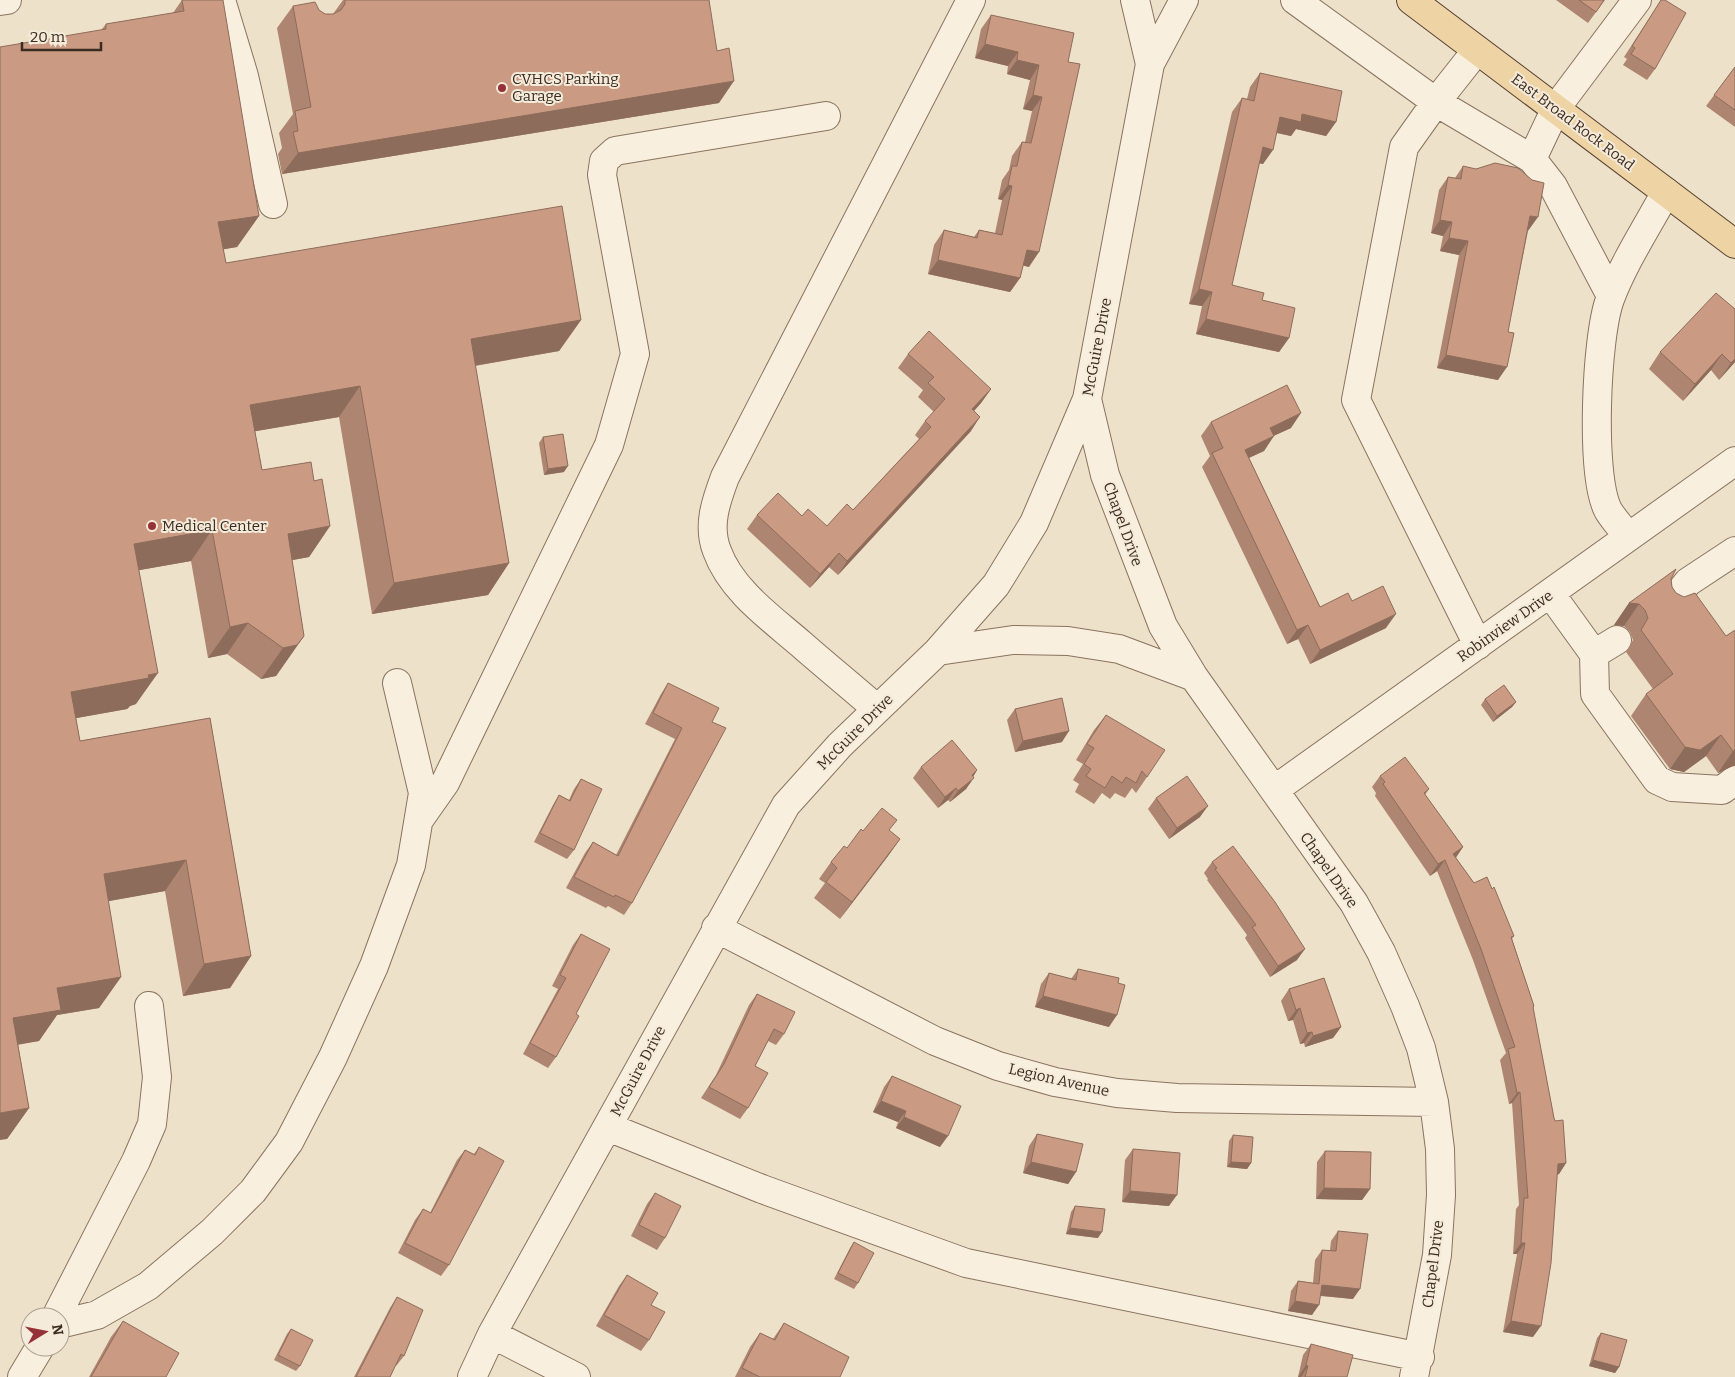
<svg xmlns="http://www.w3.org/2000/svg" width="1735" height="1377" font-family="Bitter,serif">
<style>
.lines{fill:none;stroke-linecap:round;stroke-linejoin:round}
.minor-casing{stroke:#8a735f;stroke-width:30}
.major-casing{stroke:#584232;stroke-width:30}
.minor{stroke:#f8efde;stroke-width:28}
.major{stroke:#eed3a5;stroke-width:28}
.wall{fill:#ae8570}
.shaded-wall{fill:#8d6c5b}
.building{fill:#ca9b82;stroke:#8d6c5b}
.poi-dot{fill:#973138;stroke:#f5ebda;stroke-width:2}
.labels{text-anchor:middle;stroke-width:4;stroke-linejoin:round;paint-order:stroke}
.poi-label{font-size:15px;fill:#3b2c22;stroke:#f5ebda;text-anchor:start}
.street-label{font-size:15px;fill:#3b2c22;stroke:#f5ebda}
</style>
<rect width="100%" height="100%" fill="#eee1ca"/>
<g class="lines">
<defs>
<path id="minor" d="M221,0L244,76L273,204
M1135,0L1150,64
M1295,0L1436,102L1404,147L1356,400L1478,645
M0,1L7,0
M1477,50L1436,102L1532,159
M1611,296L1553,186L1532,159L1556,108L1637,0
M1087,399L1105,475L1163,626L1194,677L1354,903L1381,952L1405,1006L1421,1048L1434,1102L1440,1149L1441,1195L1437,1255L1414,1377
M1628,537C1622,528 1613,519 1608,510C1590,475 1596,337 1610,299C1624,262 1647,227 1666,192
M1550,593L1594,654L1595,694L1657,780L1672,787L1722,790L1735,780
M1671,603L1688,582L1735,551
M938,651L1013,640L1068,641L1119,649L1194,677
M1594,654L1617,640
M877,709C852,687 826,666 801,644C771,618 731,590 717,551C707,526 716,501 725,477L971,0
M1274,790L1735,461
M419,820L445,783L609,445L635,354L602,175L604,161L615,151L826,116
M716,928L935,1041L998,1066L1055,1082L1117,1093L1177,1098L1434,1102
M608,1127L762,1189L966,1263L1420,1357
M56,1317L136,1161L152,1124L157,1077L149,1006
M60,1324L97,1315L148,1286L212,1232L253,1191L289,1142L333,1057L374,966L411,865L423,793L397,683
M492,1334L576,1377
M22,1377L40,1347
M472,1377L492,1334L786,805L840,745L938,651L996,585L1034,523L1087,399L1150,64L1184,0"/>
<path id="major" d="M1411,0L1735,244"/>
</defs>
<use href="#minor" class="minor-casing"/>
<use href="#major" class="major-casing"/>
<use href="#minor" class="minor"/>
<use href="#major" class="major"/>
</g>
<path class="wall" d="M182,0L259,216L237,247L223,249L226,263L581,320L559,351L475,366L509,563L488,595L372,614L339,417L255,431L262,470L314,481L330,526L309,557L292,560L304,636L276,676L261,679L227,654L208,658L191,561L139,570L136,704L130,706L127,709L76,718L80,741L210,718L251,956L230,988L183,996L165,891L108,901L121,977L99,1008L57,1015L39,1041L18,1044L29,1108L7,1139L102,29L106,24L173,13Z
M343,0H709L719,103L282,174L278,154L282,148L279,133L293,114L277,28L293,6L319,10L325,14H333Z
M1556,0H1605L1588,23Z
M1661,0L1655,69L1647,80L1623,65L1627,59L1624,57Z
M991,15L1068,62L1029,267L1023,265L1020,278L1010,292L928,274L934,245L944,230L974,237L979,230L995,233L1002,200L998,199L1002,180L1009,170L1012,156L1022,142H1025L1032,111L1023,109L1030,80L1007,74L1008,66L975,58L981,29Z
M1735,67V127L1706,106Z
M1260,73L1336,122L1326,136L1296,129L1291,136L1276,133L1263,164L1259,163L1232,285L1262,300L1289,338L1279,352L1196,334L1202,306L1189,304L1232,112L1242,98L1247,99L1250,87Z
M1463,166L1528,231L1498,380L1437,368L1459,255L1440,251L1443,236L1431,233L1439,190L1448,177L1455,178Z
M1735,309V362L1719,380L1711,370L1683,401L1649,369L1660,352Z
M908,354L991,389L981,403L974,411L971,431L838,575L829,567L810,588L747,529L757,515L802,516L827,526L853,510L919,439L915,435L925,421L934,412L918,397L923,390L898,368Z
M1211,422L1291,428L1273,436L1264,451L1249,458L1320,607L1352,601L1386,628L1310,664L1298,639L1287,644L1202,467L1210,456L1201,436Z
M543,437L564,472L544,475L539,443Z
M1671,579L1672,587L1676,593L1726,636L1735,630V765L1718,773L1706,756L1684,772L1670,769L1631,716L1646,694L1653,689L1626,652L1633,640L1630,632L1624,626L1614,625L1629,603Z
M668,683L712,722L632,903L624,915L608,906L606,908L566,888L585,853L593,842L616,855L675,739L645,724L661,694Z
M1485,699L1516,702L1512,707L1493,722L1481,705Z
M1015,709L1062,742L1015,752L1007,720Z
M1106,715L1147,777L1136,793L1132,788L1125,798L1115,793L1110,799L1102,793L1094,804L1075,792L1079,784L1073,780L1083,764L1076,760L1094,730Z
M921,767L977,770L966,789L950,802L948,800L938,808L913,778Z
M1380,776L1429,789L1425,795L1463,847L1456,858L1474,883L1492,889L1514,936L1512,939L1534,1006L1533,1009L1554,1118L1566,1163L1559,1174L1557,1175L1533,1337L1503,1332L1517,1254H1513L1516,1209L1519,1205L1512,1103L1509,1104L1500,1060L1506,1053L1473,960L1437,871L1430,876L1375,796L1376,793L1372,787Z
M581,779L574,850L567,859L534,842L553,805L559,795L569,800L574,789Z
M1156,798L1200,817L1169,839L1148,809Z
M863,831H889L900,839L888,856L840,919L814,898L825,883L819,879L831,862L847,848Z
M1212,862L1297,960L1270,977L1245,938L1247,935L1207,880L1208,879L1204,873Z
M581,934L576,1014L556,1057L548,1068L523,1054L558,989L552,986L573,945Z
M1078,969L1109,1027L1035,1007L1041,984L1049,973L1071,979Z
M1289,989L1341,1027L1333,1038L1305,1047L1304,1043L1300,1044L1293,1020L1288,1021L1281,1001Z
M757,994L784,1034L776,1045L768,1041L755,1066L748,1108L740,1119L701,1098L716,1075L749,1005Z
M892,1076L940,1147L896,1128L898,1122L873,1112L884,1087Z
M1037,1134L1076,1172L1068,1184L1023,1173L1029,1146Z
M1233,1135L1251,1163L1247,1169L1227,1167L1229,1141Z
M479,1147L449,1265L441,1276L398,1253L415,1220L423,1209L430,1213L457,1160L465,1150L474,1154Z
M1133,1149L1169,1206L1122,1202L1125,1160Z
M1325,1151L1370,1189L1362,1200L1316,1199L1317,1162Z
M655,1193L665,1238L657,1250L631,1236L647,1204Z
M1075,1206L1098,1238L1066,1234L1071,1212Z
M1338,1231L1353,1299L1320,1296L1312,1315L1288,1311L1291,1291L1298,1281L1313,1283L1315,1260L1322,1250H1330L1331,1241Z
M854,1242L858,1283L854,1289L834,1279L850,1248Z
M627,1275L651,1305L649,1340L641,1351L596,1326L619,1286Z
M397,1297L404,1356L396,1366H395L390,1377H354L390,1308Z
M123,1321L166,1377H89L111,1337Z
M784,1323L840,1377H735L750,1347L760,1333L773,1339Z
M291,1329L300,1366L296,1371L274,1360L287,1334Z
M1601,1333L1619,1367L1615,1373L1589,1366L1597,1338Z
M1311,1344L1347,1377H1298L1303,1355Z"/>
<path class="shaded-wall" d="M985,44L1018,52L1008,66L975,58Z
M1017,60L1039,65L1030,80L1007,74Z
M734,81L719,103L282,174L298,153Z
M1033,95L1042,97L1032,111L1023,109Z
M1302,114L1336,122L1326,136L1296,129L1291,136L1270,131L1280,117Z
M1263,147L1273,150L1263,164L1253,162Z
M1008,185L1012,186L1002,200L998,199Z
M259,216L237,247L197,254L218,222Z
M1530,216L1538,217L1528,231L1521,230Z
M1440,220L1452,222L1443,236L1431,233Z
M1449,238L1468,241L1459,255L1440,251Z
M1027,250L1039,252L1029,267L1017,264Z
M938,260L1020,278L1010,292L928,274Z
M1199,289L1212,292L1202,306L1189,304Z
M1206,319L1289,338L1279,352L1196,334Z
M581,320L559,351L449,370L471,339Z
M1722,354L1711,370L1683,401L1695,384Z
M1446,355L1507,367L1498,380L1437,368Z
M1735,359V362L1719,380L1731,363Z
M360,386L339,417L228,436L250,405Z
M991,389L981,403L962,424L972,409Z
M1301,413L1291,428L1260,442L1270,428Z
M980,417L971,431L838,575L847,561Z
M1274,436L1264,451L1235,464L1245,450Z
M568,466L564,472L544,475L548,469Z
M330,526L309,557L266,565L288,534Z
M212,530L191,561L112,575L134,544Z
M839,553L829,567L810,588L820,574Z
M509,563L488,595L372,614L394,583Z
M1629,603L1639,604L1624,626L1614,625Z
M1396,614L1386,628L1310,664L1320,650Z
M248,623L227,654L208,658L230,627Z
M1308,625L1298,639L1287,644L1297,630Z
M304,636L276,676L261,679L283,648Z
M158,673L136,704L130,706L127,709L49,723L71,692Z
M1516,702L1512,707L1493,722L1497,716Z
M1069,731L1062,742L1015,752L1023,741Z
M1721,735L1706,756L1684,772L1670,769L1685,747Z
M1733,751H1735V765L1718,773Z
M977,770L970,782L974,778L966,789L950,802L958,791L972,775Z
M956,788L948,800L938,808L945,797Z
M1208,806L1200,817L1169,839L1177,828Z
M900,839L888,856L840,919L852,902Z
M1463,847L1455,858L1453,854Z
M186,860L165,891L82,906L104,874Z
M1445,860L1437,871L1430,876L1438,864Z
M1305,949L1297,960L1270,977L1278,966Z
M251,956L230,988L183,996L204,964Z
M121,977L99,1008L57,1015L39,1041L0,1048L13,1018L57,988Z
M1043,996L1117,1015L1109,1027L1035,1007Z
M1300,1008L1293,1020L1288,1021L1296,1010Z
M1341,1027L1333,1038L1305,1047L1313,1036Z
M1312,1032L1304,1043L1300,1044L1307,1033Z
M1520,1092L1512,1103L1509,1104L1517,1093Z
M881,1101L906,1111L898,1122L873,1112Z
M29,1108L7,1139L0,1140V1113Z
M904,1117L948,1136L940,1147L896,1128Z
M1031,1162L1076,1172L1068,1184L1023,1173Z
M1231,1162L1251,1163L1247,1169L1227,1167Z
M1566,1163L1559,1174L1550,1175L1558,1164Z
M1324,1188L1370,1189L1362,1200L1316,1199Z
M1130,1191L1177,1195L1169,1206L1122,1202Z
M1070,1228L1102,1232L1098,1238L1066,1234Z
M1521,1243H1525L1517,1254H1513Z
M1322,1285L1360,1289L1353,1299L1315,1295Z
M1295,1301L1319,1305L1312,1315L1288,1311Z
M1511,1321L1541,1326L1533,1337L1503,1332Z
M1593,1360L1619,1367L1615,1373L1589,1366Z
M1306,1365L1308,1366L1301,1377H1298Z"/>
<path class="building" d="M182,0H223L259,216L218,222L226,263L562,206L581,320L471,339L509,563L394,583L360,386L250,405L262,470L311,462L314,481L322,479L330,526L288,534L304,636L297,645L283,648L248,623L230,627L212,530L134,544L158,673L148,675L149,678L71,692L80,741L210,718L251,956L204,964L186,860L104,874L121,977L57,988L61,1010L13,1018L29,1108L0,1113V47L106,29V24L184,11Z
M345,0H709L717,51L729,48L734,81L298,153L293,132L298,131L295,111L311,107L293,6L315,2L319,10L325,14H333L341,10L345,4Z
M1579,0H1604L1596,12Z
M1661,0H1665L1686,13L1655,69L1631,54L1635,48L1632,46Z
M991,15L1074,33L1068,62L1080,64L1039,252L1027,250L1020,278L938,260L944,230L977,238L979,230L1002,235L1012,186L1008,185L1012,166H1017L1022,142L1031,143L1042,97L1033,95L1039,65L1017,60L1018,52L985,44Z
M1735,67V110L1714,95Z
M1260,73L1342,91L1336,122L1302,114L1301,122L1280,117L1273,150L1263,147L1232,285L1264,293L1262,300L1295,308L1289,338L1206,319L1212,292L1199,289L1242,98L1254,101Z
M1495,163L1518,168L1532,180L1544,183L1538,217L1530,216L1508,332L1514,333L1507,367L1446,355L1468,241L1449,238L1452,222L1440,220L1448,177L1461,179L1463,166L1476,169Z
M1716,293L1735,309V359L1731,363L1722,354L1695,384L1660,352Z
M929,331L991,389L972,409L980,417L847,561L839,553L820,574L757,515L778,493L802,516L808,509L827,526L847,504L853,510L897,463L931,427L925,421L945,399L928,383L934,377L908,354Z
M1287,385L1301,413L1270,428L1274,436L1245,450L1320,607L1348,593L1352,601L1383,586L1396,614L1320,650L1308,625L1297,630L1212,453L1223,448L1211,422Z
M563,434L568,466L548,469L543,437Z
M1676,569L1671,579L1672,587L1676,593L1684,597L1695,593L1726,636L1735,630V751H1733L1721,735L1700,750L1685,747L1646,694L1673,674L1641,630L1648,618L1645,610L1639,604L1629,603Z
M668,683L719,708L712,722L726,728L632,903L615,895L614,897L574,877L593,842L618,856L682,728L653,713Z
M1504,685L1516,702L1497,716L1485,699Z
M1062,698L1069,731L1023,741L1015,709Z
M1106,715L1165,750L1147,777L1142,771L1136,783L1126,777L1122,783L1112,776L1105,788L1086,776L1091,769L1084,764L1094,748L1087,744Z
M952,740L977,770L972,775L974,778L958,791L956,788L945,797L921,767Z
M1405,757L1429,789L1424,793L1463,847L1453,854L1474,883L1487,877L1492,889L1494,887L1514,936L1511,937L1534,1006L1533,1007L1554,1118L1555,1121L1563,1120L1566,1163L1558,1164L1551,1263L1541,1326L1511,1321L1525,1243H1521L1524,1198H1528L1520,1092L1517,1093L1508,1049L1515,1047L1481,949L1445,860L1438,864L1383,784L1385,782L1380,776Z
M1187,776L1208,806L1177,828L1156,798Z
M581,779L602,789L574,850L540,833L559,795L570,801Z
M882,808L897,820L889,830L900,839L852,902L826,882L837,868L831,862L844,846L847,848L861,829L863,831Z
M1233,846L1275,902L1305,949L1278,966L1252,927L1256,925L1215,869L1217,868L1212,862Z
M581,934L610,949L576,1014L579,1016L556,1057L530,1043L566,978L560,975Z
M1078,969L1119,978L1118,983L1125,985L1117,1015L1043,996L1049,973L1076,980Z
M1324,978L1341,1027L1313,1036L1312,1032L1307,1033L1300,1008L1296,1010L1289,989Z
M757,994L795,1012L784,1034L774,1029L755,1066L768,1073L748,1108L709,1087L724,1064Z
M892,1076L961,1106L948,1136L904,1117L906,1111L881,1101Z
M1037,1134L1083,1144L1076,1172L1031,1162Z
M1233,1135L1253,1137L1251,1163L1231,1162Z
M479,1147L504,1161L449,1265L405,1243L423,1209L431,1213L465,1150L475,1155Z
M1133,1149L1180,1153L1177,1195L1130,1191Z
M1325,1151L1371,1152L1370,1189L1324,1188Z
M655,1193L681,1206L665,1238L639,1225Z
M1075,1206L1105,1209L1102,1232L1070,1228Z
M1338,1231L1368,1234L1360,1289L1322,1285L1319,1305L1295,1301L1298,1281L1319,1284L1322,1250L1336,1251Z
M854,1242L874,1253L858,1283L838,1273Z
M627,1275L658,1293L651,1305L665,1312L649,1340L604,1315Z
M397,1297L423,1310L404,1356L401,1354L390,1377H356Z
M123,1321L179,1353L166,1377H91Z
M784,1323L849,1357L840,1377H760L742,1368L760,1333L775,1340Z
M291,1329L313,1340L300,1366L278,1355Z
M1601,1333L1627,1340L1619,1367L1593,1360Z
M1311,1344L1353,1355L1347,1377H1305L1308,1366L1306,1365Z"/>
<g class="poi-dot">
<circle cx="502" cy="88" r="5"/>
<circle cx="152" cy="526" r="5"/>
</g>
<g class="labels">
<g class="poi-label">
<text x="512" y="84">CVHCS Parking<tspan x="512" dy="17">Garage</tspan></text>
<text x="162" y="531">Medical Center</text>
</g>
<g class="street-label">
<text transform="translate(1573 122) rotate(37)" y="5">East Broad Rock Road</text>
<text transform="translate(1097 347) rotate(-79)" y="5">McGuire Drive</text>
<text transform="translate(1123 524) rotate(70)" y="5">Chapel Drive</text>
<text transform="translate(1505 626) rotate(-35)" y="5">Robinview Drive</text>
<text transform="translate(855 732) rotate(-45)" y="5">McGuire Drive</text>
<text transform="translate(1329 870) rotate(55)" y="5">Chapel Drive</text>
<text transform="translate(638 1071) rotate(-62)" y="5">McGuire Drive</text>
<text transform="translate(1059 1080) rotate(13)" y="5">Legion Avenue</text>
<text transform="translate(1433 1264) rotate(-83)" y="5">Chapel Drive</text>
</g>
</g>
<g transform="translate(45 1332) rotate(80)"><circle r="24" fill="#f5ebda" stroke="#ab9f90"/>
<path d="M0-4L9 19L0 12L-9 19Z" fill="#973138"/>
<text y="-8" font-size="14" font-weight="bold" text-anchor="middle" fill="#3b2c22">N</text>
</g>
<path d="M22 42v8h79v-8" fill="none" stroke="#3b2c22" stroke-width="2.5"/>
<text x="30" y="42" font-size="15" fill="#3b2c22" stroke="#f5ebda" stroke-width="4" paint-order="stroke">20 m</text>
</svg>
